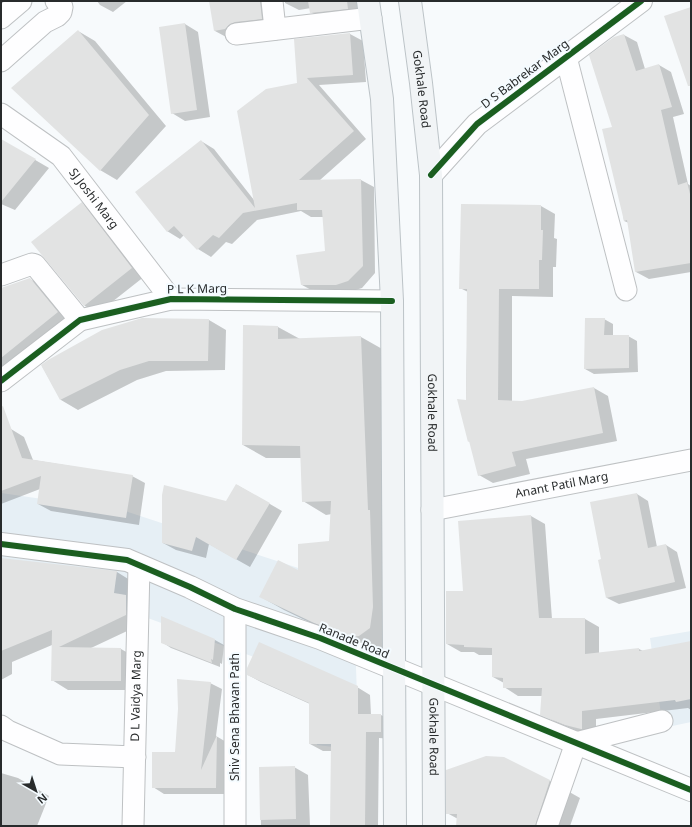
<svg xmlns="http://www.w3.org/2000/svg" width="692" height="827" font-family="'Noto Sans',sans-serif">
<style>
.built{fill:#e6eff5}
.shadow{fill:#0003}
.building{fill:#e2e3e3}
.lines{fill:none;stroke-linecap:round;stroke-linejoin:round}
.street-casing{stroke:#bec1c3;stroke-width:23}
.secondary-casing{stroke:#bec1c3;stroke-width:24}
.primary-casing{stroke:#bcc3c7;stroke-width:24}
.street{stroke:#fefeff;stroke-width:21}
.secondary{stroke:#fefeff;stroke-width:22}
.primary{stroke:#f1f4f6;stroke-width:22}
.cycleway-casing{stroke:#f4fbff;stroke-width:8}
.cycleway{stroke:#1b5e20;stroke-width:6}
.labels{text-anchor:middle;stroke-width:4;stroke-linejoin:round;paint-order:stroke}
.street-label{font-size:12px;fill:#282b2c;stroke:#f4fbff}
</style>
<rect width="100%" height="100%" fill="#f7fafc"/>
<path class="built" d="M1,493L125,511L353,586L359,750L317,745V704L270,663L96,599L1,596Z
M691,631V722L663,728L650,638Z"/>
<path class="shadow" d="M97,1H127L113,12L100,5Z
M210,1H276L275,26L228,38L215,31Z
M285,1H359L361,16L325,20L311,12V8L299,10L285,3Z
M185,24L198,32L210,117L185,121L172,113Z
M78,31L95,41L166,126L117,180L100,170Z
M350,34L363,41L366,82L319,85L366,139L320,180H361L374,187L375,273L362,288L349,292H315L302,285L327,252L323,217H311L301,211L257,220L232,244L226,242L211,257L198,249L184,235L180,239L167,231L201,141L214,149L254,200L298,84Z
M624,35L637,42L645,69L659,65L671,72L684,114L673,117L688,184L691,186V272L649,279L636,272L629,223L624,221L613,128L614,38Z
M1,140L49,168L15,210L1,204Z
M82,204L95,211L145,276L98,313L85,306L44,256Z
M462,205L541,206L555,214L554,238L557,239L556,267H553V297L512,296V402H522L594,388L608,396L617,441L526,459L530,474L493,483L479,475L471,442L468,441L466,401L468,292L460,288Z
M30,279L44,287L72,321L1,377V290Z
M604,319L613,324V336H628L637,341L638,372L594,374L585,369Z
M209,320L226,330L225,370L166,371L137,380L78,410L61,400L42,366Z
M278,327L300,339L361,337L384,350L393,641L382,649L375,650L338,636L284,610L261,597L299,571L330,542L332,514L326,515L303,501L302,458H266L243,445Z
M11,429L24,437L33,460L132,476L145,483L139,525L51,511L38,504L40,489L1,504V433Z
M237,485L282,511L250,567L209,544L206,558L176,550L163,543L227,502Z
M637,494L648,501L657,547L666,545L677,552L686,588L619,604L607,598L602,560Z
M531,516L545,524L552,619H585L599,627V654L639,649L643,651L691,642V710L688,708L596,719V737L580,732L556,722L541,714L542,696H518L504,687V683L493,677V655H479L474,652H461L447,644L464,592Z
M1,559L117,572L133,582L142,624L91,648L121,649L137,658L136,690H68L52,680V645L12,662V674L1,680Z
M162,618L215,640L224,645L222,664L220,663V667L171,648L162,642Z
M248,675L357,687L370,695L371,715H381L394,722V739L379,738L378,826H331L332,751H323L310,744V704L261,682Z
M210,683L222,689L216,736L228,743L227,794H164L153,787L176,753Z
M503,758L550,781L580,798L570,826H457L458,819L447,813Z
M294,767L308,775L310,826H261L260,768Z
M1,773L18,778L49,796L37,826H1Z"/>
<path class="building" d="M209,1H260L262,19L235,22L229,25L225,29L214,31Z
M308,1H347L348,9L310,13Z
M691,7V86H688L664,16Z
M185,23L197,110L171,114L159,27Z
M78,30L149,115L100,171L11,88Z
M350,33L353,75L307,78L354,131L299,180L361,179L363,266L348,281L336,285H301L296,255L325,251L322,210H297V203L243,213L219,238L213,235L197,250L174,226L167,232L135,192L201,140L255,208L237,111L266,89L297,83L294,39Z
M624,34L636,71L659,64L672,107L661,110L678,185L687,182L691,198V263L635,272L627,220L624,221L602,129L612,127L589,55L614,37Z
M1,139L36,159L1,202Z
M82,202L132,268L84,306L31,242Z
M461,204L541,205V230H543L542,260H539V289H499L498,400L522,401L594,387L603,433L512,452L516,466L478,476L469,441L468,442L457,399L466,400L467,289H459Z
M30,278L58,312L1,358V288Z
M142,318L209,319L208,361H149L120,370L60,400L41,365L48,360L102,330Z
M585,318H605L604,335H629V368L584,369Z
M243,325L278,326V339L361,336L368,510H370L373,607L370,628L359,636L351,637L314,623L259,597L278,560L298,570V544L329,541L331,501L302,502L300,446L242,445Z
M3,406L22,458L133,475L126,518L37,504L41,476L1,491V407Z
M236,484L270,503L236,560L196,537L192,551L162,543V495L164,485L226,501Z
M637,493L648,548L666,544L675,582L606,598L598,560L601,559L590,502Z
M531,515L539,618H585V654L639,648V651L691,641V699L676,702L675,700L582,711V729H581L565,725L540,715L542,688H503V678L492,677V648L464,647V645L446,644V591H463L458,521Z
M1,558L117,571L114,593L126,595V615L59,647L121,648V681H51L52,630L1,651Z
M161,616L215,639L213,660L211,659L212,663L161,643Z
M259,642L358,686V714H381V732H366L365,826H330L331,744H309V703L247,675V668Z
M177,679L211,682L201,770L217,735L216,788H152V752H175L178,709Z
M486,756L504,757L550,780L535,826H456L457,814H446V770Z
M295,766L296,819L260,820L259,767Z"/>
<g class="lines">
<defs>
<g id="street">
<path d="M272,1L275,29"/>
<path d="M1,18L21,1"/>
<path d="M236,34L371,18"/>
<path d="M566,57L626,290"/>
<path d="M1,61L45,22L57,16L61,12L62,7L56,1"/>
<path id="s1" d="M1,114L61,156L171,299"/>
<path d="M1,275L32,264L35,265L80,320"/>
<path d="M1,381L80,320L171,299L392,301"/>
<path id="s2" d="M432,510L691,460"/>
<path d="M1,726L8,731L60,754L135,757"/>
<path id="s3" d="M133,826L139,566"/>
<path d="M235,826V609"/>
<path d="M547,826L576,743L662,721"/>
</g>
<path id="secondary" d="M431,175L477,124L641,1
M1,544L127,560L190,587L235,609L320,638L691,790"/>
<g id="primary">
<path d="M368,1L382,99L392,301L395,826"/>
<path id="s4" d="M410,1L421,83L431,175L434,826"/>
</g>
</defs>
<use href="#street" class="street-casing"/>
<use href="#secondary" class="secondary-casing"/>
<use href="#primary" class="primary-casing"/>
<use href="#street" class="street"/>
<use href="#secondary" class="secondary"/>
<use href="#primary" class="primary"/>
<defs>
<path id="cycleway" d="M431,175L477,124L641,1
M1,381L80,320L171,299L392,301
M1,544L127,560L190,587L235,609L320,638L691,790"/>
</defs>
<use href="#cycleway" class="cycleway-casing"/>
<use href="#cycleway" class="cycleway"/>
</g>
<g class="labels">
<g class="street-label">
<text transform="translate(525 74) rotate(-37)" y="4">D S Babrekar Marg</text>
<text dy="4" stroke="none"><textPath href="#s4" startOffset="89">Gokhale Road</textPath></text>
<text dy="4" stroke="none"><textPath href="#s1" startOffset="127">SJ Joshi Marg</textPath></text>
<text transform="translate(197 289) rotate(-1)" y="4">P L K Marg</text>
<text dy="4" stroke="none"><textPath href="#s4" startOffset="413">Gokhale Road</textPath></text>
<text dy="4" stroke="none"><textPath href="#s2" startOffset="132">Anant Patil Marg</textPath></text>
<text transform="translate(354 641) rotate(22)" y="4">Ranade Road</text>
<text dy="4" stroke="none"><textPath href="#s3" startOffset="130">D L Vaidya Marg</textPath></text>
<text transform="translate(235 717) rotate(-90)" y="4">Shiv Sena Bhavan Path</text>
<text dy="4" stroke="none"><textPath href="#s4" startOffset="737">Gokhale Road</textPath></text>
</g>
</g>
<rect width="692" height="827" fill="none" stroke="#282b2c" stroke-width="4"/>
<g transform="translate(36 791) rotate(141)" stroke="#f4fbff" stroke-width="3" paint-order="stroke">
<path d="M0-3L7 15L0 10L-7 15Z" fill="#282b2c"/>
<text y="-6" font-size="11" font-weight="bold" text-anchor="middle" fill="#282b2c">N</text>
</g>
</svg>
